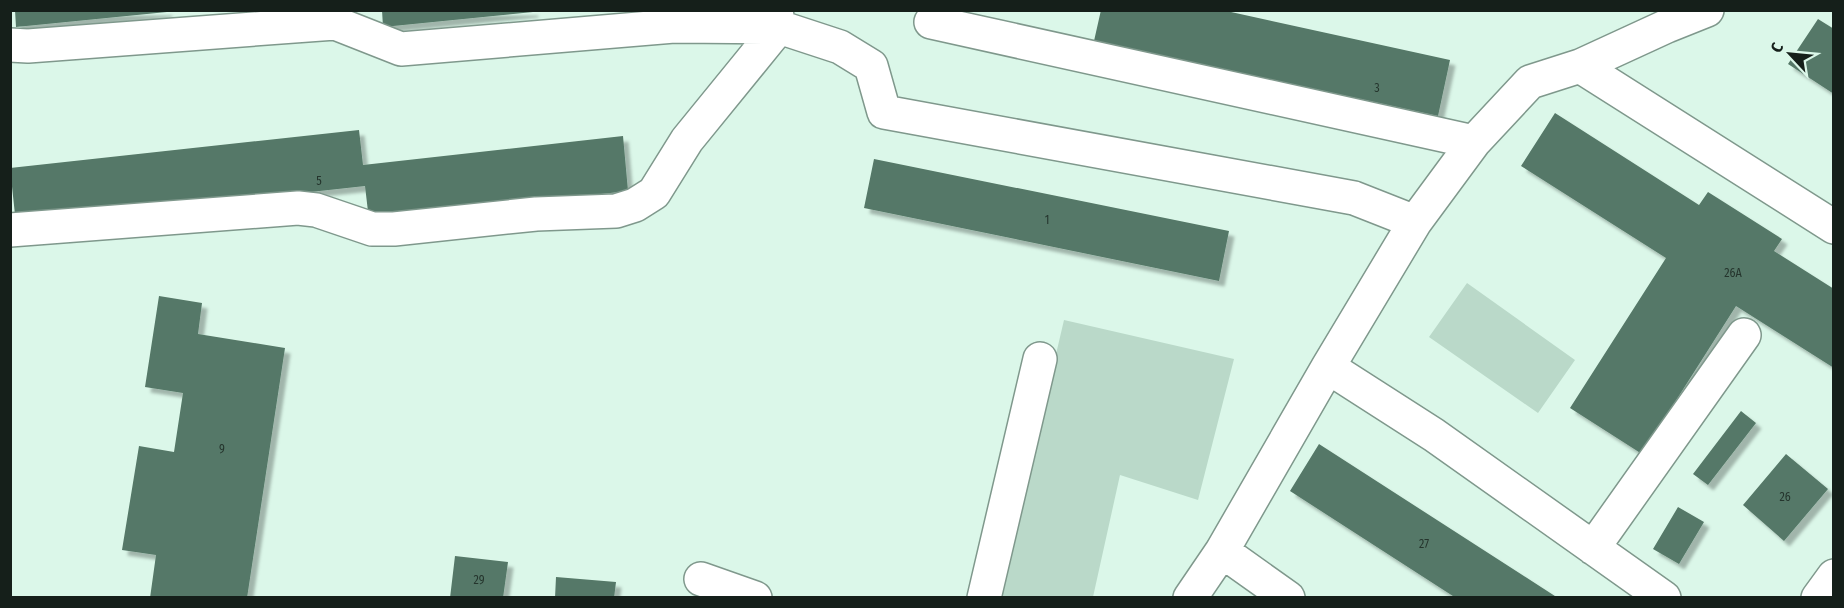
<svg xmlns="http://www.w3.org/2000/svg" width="1844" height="608" font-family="'Fira Sans Condensed',sans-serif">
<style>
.green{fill:#bad9c9}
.building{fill:#557867;filter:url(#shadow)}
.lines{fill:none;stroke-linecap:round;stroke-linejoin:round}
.minor-casing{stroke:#7f988c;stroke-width:36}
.minor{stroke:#fff;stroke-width:33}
.labels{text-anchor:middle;stroke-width:4.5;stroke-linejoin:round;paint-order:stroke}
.number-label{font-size:12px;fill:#25352d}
</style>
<defs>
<filter id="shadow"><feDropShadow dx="5.5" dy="5.5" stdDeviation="1.5" flood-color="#0004"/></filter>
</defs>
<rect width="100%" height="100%" fill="#dbf7e9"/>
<path class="green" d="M1467,283L1575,360L1538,413L1429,337Z
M1064,320L1234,359L1198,500L1120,475L1093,597L999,598Z"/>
<path class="building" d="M15,10H167V12L16,27Z
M382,10H533V12L383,27Z
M1101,10H1222L1450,60L1438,116L1094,41Z
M1818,19L1834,29V94L1788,64Z
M1555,113L1699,205L1708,192L1782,239L1774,251L1834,289V368L1736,306L1642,454L1570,408L1666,258L1521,166Z
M359,130L363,165L623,136L628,191L369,220L365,186L16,224L10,168Z
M874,159L1229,231L1219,281L864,208Z
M159,296L202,303L198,334L285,348L247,598H150L156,555L122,550L139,446L174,452L183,393L145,387Z
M1741,411L1756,423L1708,485L1693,474Z
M1319,444L1558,598H1456L1290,491Z
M1786,454L1828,489L1784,541L1743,505Z
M1678,507L1704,522L1679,564L1653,549Z
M455,556L508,562L503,598H450Z
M556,577L616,582L614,598H555Z"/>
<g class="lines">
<defs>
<path id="minor" d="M931,22L1474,142
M10,45L28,46L335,23L401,49L674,26L779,27L840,47L871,66L884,112L1354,198L1415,222
M1580,66L1667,26L1707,10
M10,230L298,208L316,210L372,229H394L536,214L616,211L635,205L654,193L687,140L779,27L776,11
M1328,367L1415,222L1474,142L1530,82L1580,66L1834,227
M1593,548L1744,335
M1222,551L1288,598
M701,579L755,598
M984,598L1040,359
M1190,598L1222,551L1328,367L1434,435L1664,598
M1818,598L1834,576"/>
</defs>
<use href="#minor" class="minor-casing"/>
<use href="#minor" class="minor"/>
</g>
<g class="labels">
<g class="number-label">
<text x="1377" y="92">3</text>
<text x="319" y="185">5</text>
<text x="1047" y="224">1</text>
<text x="1733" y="277">26А</text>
<text x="222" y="453">9</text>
<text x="1785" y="501">26</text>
<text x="1424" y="548">27</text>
<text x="479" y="584">29</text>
</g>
</g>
<rect width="1844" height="608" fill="none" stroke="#151f1a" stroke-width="24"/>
<g transform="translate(1790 54) rotate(296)" stroke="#dbf7e9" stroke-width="4.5" paint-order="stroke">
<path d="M0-4.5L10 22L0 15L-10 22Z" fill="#151f1a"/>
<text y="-9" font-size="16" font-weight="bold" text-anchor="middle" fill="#151f1a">С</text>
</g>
</svg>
